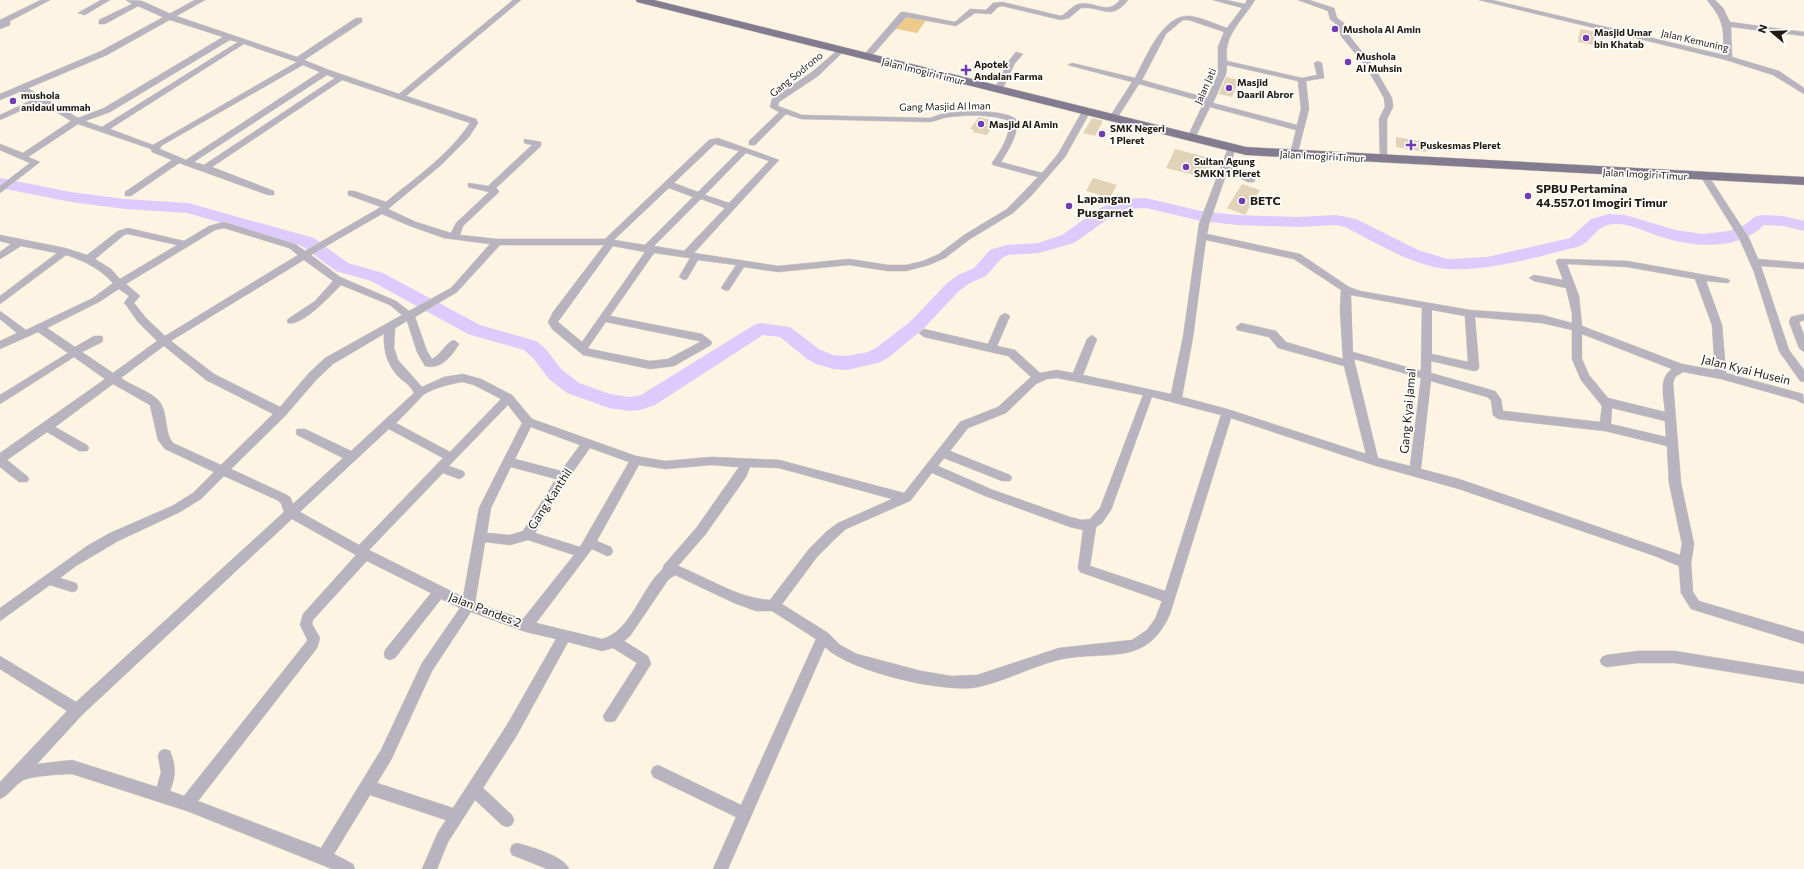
<svg xmlns="http://www.w3.org/2000/svg" width="1804" height="869" font-family="Commissioner,sans-serif">
<style>
.green{fill:#ebca8c}
.lines{fill:none;stroke-linecap:round;stroke-linejoin:round}
.river{fill:#decbfe;fill-rule:evenodd}
.building{fill:#e2d3b8}
.minor-casing{stroke:#dad1c1;stroke-width:1}
.tertiary-casing{stroke:#dad1c1;stroke-width:1}
.primary-casing{stroke:#dad1c1;stroke-width:1}
.minor{fill:#b7b3bf;fill-rule:evenodd}
.tertiary{fill:#b7b3bf;fill-rule:evenodd}
.primary{fill:#837c91;fill-rule:evenodd}
.poi-dot{fill:#723bb1;stroke:#fff;stroke-width:1.5}
.labels{text-anchor:middle;stroke-width:3.5;stroke-linejoin:round;paint-order:stroke}
.far-poi-label{font-size:10px;font-weight:bold;fill:#201a11;stroke:#fff;text-anchor:start}
.far-street-label{font-size:10px;fill:#201a11;stroke:#fff}
.poi-label{font-size:12px;font-weight:bold;fill:#201a11;stroke:#fff;text-anchor:start}
.street-label{font-size:12px;fill:#201a11;stroke:#fff}
</style>
<rect width="100%" height="100%" fill="#fdf4e3"/>
<path class="green" d="M902,16L927,19L917,33L892,28Z"/>
<g class="lines">
<path class="river" d="M0,178L71,192L125,199L188,203L314,238L348,263L383,273L480,325L536,341L545,348L561,369L579,383L610,394L629,397L641,395L754,325L760,323L790,327L819,349L833,355L847,356L868,352L876,348L911,321L947,283L958,275L974,268L990,250L1006,245L1038,243L1062,235L1100,208L1122,199L1146,198L1201,211L1237,215L1298,217L1336,215L1356,219L1418,250L1447,259L1487,257L1570,238L1591,219L1609,214L1625,215L1676,230L1703,234L1729,231L1746,224L1754,217L1761,215L1783,216L1804,221V231L1783,226L1764,225C1737,252 1691,247 1658,236C1644,231 1631,224 1617,224C1595,223 1594,242 1577,247C1537,257 1473,276 1434,267C1403,260 1373,241 1345,227L1336,225L1298,227L1237,225L1201,221L1146,208L1125,209L1112,216L1074,243L1039,253L1008,255L1002,258L986,276L970,283L959,291L923,329L888,358L878,363L847,370L833,369L816,364L807,359L780,337L763,335L655,405L640,410L629,411L609,408L567,393L549,379L533,358L524,350L468,334L371,281L336,271L302,246L187,213L125,209L71,202L0,188Z"/>
</g>
<path class="building" d="M1580,29L1596,32L1593,45L1578,42Z
M1226,77L1239,80L1232,97L1219,94Z
M979,117L991,120L987,126L992,127L987,135L973,132L974,130L970,129Z
M1092,118L1103,121L1095,136L1083,133Z
M1396,137L1425,142L1426,152L1396,147Z
M1175,149L1218,160L1214,167L1211,166L1206,178L1166,168Z
M1093,178L1117,185L1110,198L1086,191Z
M1242,184L1260,190L1245,215L1227,208Z"/>
<g class="lines">
<defs>
<path id="minor" d="M41,0H50L10,21V25L0,29V20Z
M101,0H110L85,15L78,13Z
M126,0L142,1L173,15L297,57L356,18H362V22L304,60L329,70L399,94L513,0H521L406,96L476,119L478,123L469,137L440,166L388,209L416,222L451,233L456,223L489,192L468,187V183L488,186L532,145L524,143V139L541,142V146L496,188L499,191L498,193L463,226L460,235L497,239H605L709,140L718,138L779,160L694,253L778,266L849,259L888,265H906L923,261L939,254L964,235L1007,209L1038,177L993,165L992,163C1000,151 1010,137 1009,121C993,114 966,115 949,117C942,118 936,121 930,122L801,119L786,114L755,145H749V141L779,112L770,107L772,99L812,72L840,48H843V52L818,76L779,102L778,106L802,115L930,118C936,116 942,113 948,113C963,111 1006,109 1017,120C1018,136 1009,149 1001,162L1042,173L1058,154L1083,110H1089L1090,112L1065,157L1031,196L1013,213L970,239L945,258L929,265L906,271H888L849,265L778,272L744,267L729,290L726,291L721,288L736,265L698,260L687,279L684,280L679,277L690,258L654,253L610,316L702,334L712,342L711,345L674,366L650,369L583,355L552,329L548,322L553,312L604,245H500L457,292L415,317L427,351L432,359C441,355 445,343 454,340L459,344C452,356 441,370 425,366L417,352L407,321L395,328L394,348L398,360L422,387L444,377L463,374L481,379L512,395L532,419L636,456L665,461L711,457L779,460L904,493L960,422L998,407L1031,377L1008,356L924,337L919,333L924,329L988,344L1000,316L1005,313L1010,316L997,346L1015,350L1040,373L1057,370L1073,373L1087,339L1092,335L1097,339L1083,375L1171,394L1183,337L1199,224L1228,148L1232,145L1236,148L1229,167L1255,180L1254,182H1248L1227,172L1209,224L1207,234L1300,254L1349,287L1360,291L1470,310L1542,315L1572,323V313L1566,288L1534,281L1529,278L1534,275L1563,280L1556,261L1558,259L1627,261L1728,279L1730,281L1728,283L1706,281L1722,325L1726,373L1803,394L1804,404L1796,400L1721,379L1683,372L1675,377L1673,383L1681,483L1694,544L1691,563L1693,592L1699,601L1804,632V644L1691,609L1681,593L1679,566L1655,556L1459,489L1373,465L1231,418L1170,614C1146,669 1105,649 1058,660C1031,667 1005,681 978,687C945,694 848,671 825,647L728,869H713L736,817L653,777L651,772L653,767L658,765L741,805L816,639L772,611H756L734,603L675,575L668,580L630,636L624,641L648,656L651,664L615,721L610,722L605,721L603,716L637,663L613,648L602,651L568,642L517,735L483,788L512,815L514,820L512,825L507,827L502,825L475,800L448,842L437,869H422L438,832L446,820L370,795L334,854L353,864L355,869H332L187,811L72,774C62,774 29,776 22,781C14,786 9,795 0,799V782L67,711L0,669V656L76,702L284,512L281,503L277,500L224,476L201,499L180,512L118,541L76,566L60,578L76,583L78,587L76,591L72,592L50,585L0,621V608L87,546L110,533L172,506L193,493L214,472L165,449L158,440L150,405L113,384L55,427L87,445L89,448L87,451H79L47,432L7,460L27,476L29,479L27,482H19L0,467V453L105,379L74,357L0,404V395L68,353L38,332L0,349V341L17,333L0,319V311L26,330L93,298L113,283C100,269 85,261 66,255L0,304V296L57,253L21,246L0,259V252L11,244L0,241V235L65,248L87,255L118,231L128,228L184,241L209,226L224,222L295,244L305,251L381,207L348,195V191H354L386,202C415,178 449,155 470,123L342,80L212,167L274,191V195H268L179,163L131,196H125V192L172,160L152,152L151,149L78,124L28,157L40,162L0,193V186L30,163L0,150V144L23,153L71,121L40,102L0,120V115L34,99L18,90V86H24L78,118L104,108L223,37L167,19L138,6L105,24H99V20L132,4ZM230,40L238,42L102,127L85,121L110,112ZM244,44L297,62L153,145L110,129ZM303,65L320,72L186,160L160,149L161,146ZM327,75L335,78L204,165L194,162ZM715,144L739,151L698,192L674,183ZM746,153L769,161L729,203L705,195ZM669,188L693,197L645,245L614,240ZM701,199L725,208L684,251L654,246ZM382,214L410,226L444,238L490,244L451,288L409,311L396,301L340,277L311,255ZM224,228L289,248L298,255L165,336L146,318L134,303L140,296L126,284L215,230ZM128,234L177,245L120,279L111,269L95,259L124,235ZM1206,240L1294,259L1341,290L1340,310L1343,359L1286,342L1276,331L1272,330L1241,323L1236,327L1237,330L1269,337L1278,348L1344,366L1366,454L1227,409L1182,397L1193,337ZM613,246L645,252L582,342L558,322ZM304,260L333,281L315,301L288,319L287,321L288,323C302,327 332,294 341,285L390,305L402,315L325,358L309,373L280,407L214,374L171,341ZM1567,264L1627,267L1695,279L1712,325L1715,370L1682,364L1582,326L1579,296ZM119,289L129,296L124,303L126,305L138,322L157,341L113,373L82,352L102,342L103,339L102,336H94L75,347L47,328L99,302ZM1351,295L1422,308L1421,371L1353,352ZM1432,310L1465,316L1468,362L1432,354ZM1475,317L1542,323L1572,330V359L1581,380L1602,406L1600,422L1503,411L1501,399L1495,391L1431,373V361L1474,371L1478,370L1479,367ZM606,322L699,341L700,342L668,359L650,361L590,349L588,348ZM384,334C383,352 388,367 401,379C406,383 411,386 414,393L351,451L305,429H297L296,432L297,435L343,458L293,504L290,497L285,494L231,469L285,416L317,379L333,364ZM1582,334L1672,369C1658,378 1664,398 1665,412L1608,398L1589,375L1582,359ZM164,346L206,380L273,414L221,465L173,443C163,431 169,409 157,399C147,390 132,386 121,378ZM1354,359L1421,378L1410,466L1378,458ZM1057,378L1143,395L1100,508L1090,519L1082,520L1070,517L993,490L938,466L944,458L1002,481H1010L1012,478L1010,475L950,451L968,428L1006,413L1036,384L1047,379ZM1431,381L1487,397L1491,400L1493,415L1498,419L1605,431L1667,446L1669,483L1682,544L1680,555L1459,479L1421,469ZM463,382L474,385L501,399L450,452L396,423C405,414 414,405 422,396C430,389 453,383 463,382ZM1152,397L1221,415L1165,591L1090,566L1096,527L1102,523L1111,510ZM508,405L522,423L479,508L463,597L369,550L443,473L459,479L463,477L465,474L463,471L449,466ZM1612,408L1665,421L1666,437L1611,424ZM531,427L580,445L561,471L515,459ZM389,429L443,458L359,545L300,512ZM590,448L629,462L580,547L535,533L568,479ZM639,465L665,469L711,465L739,467L697,527L664,565L662,570C641,588 631,632 602,639L536,623L592,549L607,556L611,555L613,551L611,547L597,541ZM511,467L556,479L523,531L510,535L487,533L491,508ZM750,467L779,468L892,499L838,523L827,531L809,549L770,600C737,598 709,578 678,566L705,535L746,477ZM932,473L985,496L1070,527L1083,530L1078,568L1080,572L1162,601L1155,619L1147,630L1132,640L1059,648L977,675L951,676L921,671L857,654L840,645L828,633L782,604L817,557L836,538L846,529L910,501ZM292,519L356,555L303,614L300,625L307,639V641L184,796L170,791C176,776 176,766 170,751L165,749L160,751L158,756L161,772L157,787L72,760L37,764L82,715ZM528,540L574,555L523,619L475,603L485,542L510,545ZM367,561L431,593L385,650L384,654L385,658L390,660L395,658L441,599L460,608L422,663L381,750L321,848L198,801L317,648L320,638L312,624L313,620ZM471,612L526,632L556,639L507,725L453,808L377,783L391,760L432,671Z
M1120,0H1128C1111,22 1102,6 1081,8L1069,18L1061,20L1002,6L998,7L991,14L975,13L956,26L906,17L869,59L862,57L901,12H904L955,22L970,9L986,10L993,3L1002,2L1061,16C1068,13 1072,5 1079,4C1097,1 1106,16 1120,0Z
M1213,0H1226L1245,4L1247,0H1255C1243,20 1223,35 1227,61L1302,78L1317,75L1314,63L1318,61L1322,63L1324,78L1306,81L1309,109L1297,156L1294,157L1290,154L1296,130L1210,107L1195,138L1191,141L1188,140L1187,138L1204,102L1139,84L1116,120H1110L1109,118L1132,82L1068,65L1072,63L1135,78C1145,59 1163,14 1189,16C1201,17 1215,24 1227,28L1242,8ZM1183,20H1189L1224,32L1218,47V74L1207,98L1142,80L1166,34ZM1227,65L1298,81L1301,109L1297,125L1213,103L1226,74Z
M1298,0H1309L1334,8L1337,18L1344,23L1348,34L1374,67L1392,98L1393,107L1387,119V161H1381L1380,159L1379,119L1385,107L1384,98L1367,68L1341,36L1338,26L1330,19L1328,11Z
M1479,0H1492L1724,55C1723,28 1725,22 1707,0H1715L1723,8L1730,22L1804,32V36L1731,27L1732,57L1779,71L1804,88V94L1773,75L1726,60Z
M1016,52L1023,54L1015,63L1001,92H995L994,90L1008,62Z
M1705,174L1708,175L1749,238L1758,259L1804,263V269L1761,266L1789,350L1804,370V382L1800,381L1779,351L1754,272L1739,238L1701,177Z
M1804,314V320L1799,322L1804,335V352L1799,348L1789,322L1791,317Z
M1638,651H1675L1804,672V684L1675,663H1638L1607,667L1602,665L1600,661L1602,657L1607,655Z
M517,843C531,847 564,856 569,869H547L512,855L510,850L512,845Z"/>
<path id="tertiary" d="M195,0H205L107,55L0,100V94L101,51Z"/>
<path id="primary" d="M636,0H654L1246,147L1804,177V185L1246,155L637,2Z"/>
</defs>
<use href="#minor" class="minor-casing"/>
<use href="#tertiary" class="tertiary-casing"/>
<use href="#primary" class="primary-casing"/>
<use href="#minor" class="minor"/>
<use href="#tertiary" class="tertiary"/>
<use href="#primary" class="primary"/>
</g>
<g class="poi-dot">
<circle cx="1335" cy="29" r="4"/>
<circle cx="1586" cy="38" r="4"/>
<circle cx="1348" cy="62" r="4"/>
<path d="M964 64h4v4h4v4h-4v4h-4v-4h-4v-4h4z"/>
<circle cx="1229" cy="88" r="4"/>
<circle cx="13" cy="101" r="4"/>
<circle cx="981" cy="124" r="4"/>
<circle cx="1102" cy="134" r="4"/>
<path d="M1409 139h4v4h4v4h-4v4h-4v-4h-4v-4h4z"/>
<circle cx="1186" cy="167" r="4"/>
<circle cx="1528" cy="196" r="4"/>
<circle cx="1242" cy="201" r="4"/>
<circle cx="1069" cy="206" r="4"/>
</g>
<g class="labels">
<g class="far-poi-label">
<text x="1343" y="33">Mushola Al Amin</text>
<text x="1594" y="36">Masjid Umar<tspan x="1594" dy="12">bin Khatab</tspan></text>
<text x="1356" y="60">Mushola<tspan x="1356" dy="12">Al Muhsin</tspan></text>
<text x="974" y="68">Apotek<tspan x="974" dy="12">Andalan Farma</tspan></text>
<text x="1237" y="86">Masjid<tspan x="1237" dy="12">Daaril Abror</tspan></text>
<text x="21" y="99">mushola<tspan x="21" dy="12">anidaul ummah</tspan></text>
<text x="989" y="128">Masjid Al Amin</text>
<text x="1110" y="132">SMK Negeri<tspan x="1110" dy="12">1 Pleret</tspan></text>
<text x="1420" y="149">Puskesmas Pleret</text>
<text x="1194" y="165">Sultan Agung<tspan x="1194" dy="12">SMKN 1 Pleret</tspan></text>
</g>
<g class="far-street-label">
<text transform="translate(1695 40) rotate(13)" y="4">Jalan Kemuning</text>
<text transform="translate(923 71) rotate(14)" y="4">Jalan Imogiri Timur</text>
<text transform="translate(796 74) rotate(-39)" y="4">Gang Sodrono</text>
<text transform="translate(1205 86) rotate(-66)" y="4">Jalan Jati</text>
<text transform="translate(945 106) rotate(-1)" y="4">Gang Masjid Al Iman</text>
<text transform="translate(1322 156) rotate(3)" y="4">Jalan Imogiri Timur</text>
<text transform="translate(1645 174) rotate(3)" y="4">Jalan Imogiri Timur</text>
</g>
<g class="poi-label">
<text x="1536" y="193">SPBU Pertamina<tspan x="1536" dy="14">44.557.01 Imogiri Timur</tspan></text>
<text x="1077" y="203">Lapangan<tspan x="1077" dy="14">Pusgarnet</tspan></text>
<text x="1250" y="205">BETC</text>
</g>
<g class="street-label">
<text transform="translate(1746 370) rotate(14)" y="4">Jalan Kyai Husein</text>
<text transform="translate(1408 411) rotate(-85)" y="4">Gang Kyai Jamal</text>
<text transform="translate(550 499) rotate(-57)" y="4">Gang Kanthil</text>
<text transform="translate(485 610) rotate(21)" y="4">Jalan Pandes 2</text>
</g>
</g>
<g transform="translate(1772 32) rotate(289)" stroke="#ffffff" stroke-width="3" paint-order="stroke">
<path d="M0-3L7 15L0 10L-7 15Z" fill="#201a11"/>
<text y="-6" font-size="11" font-weight="bold" text-anchor="middle" fill="#201a11">N</text>
</g>
</svg>
